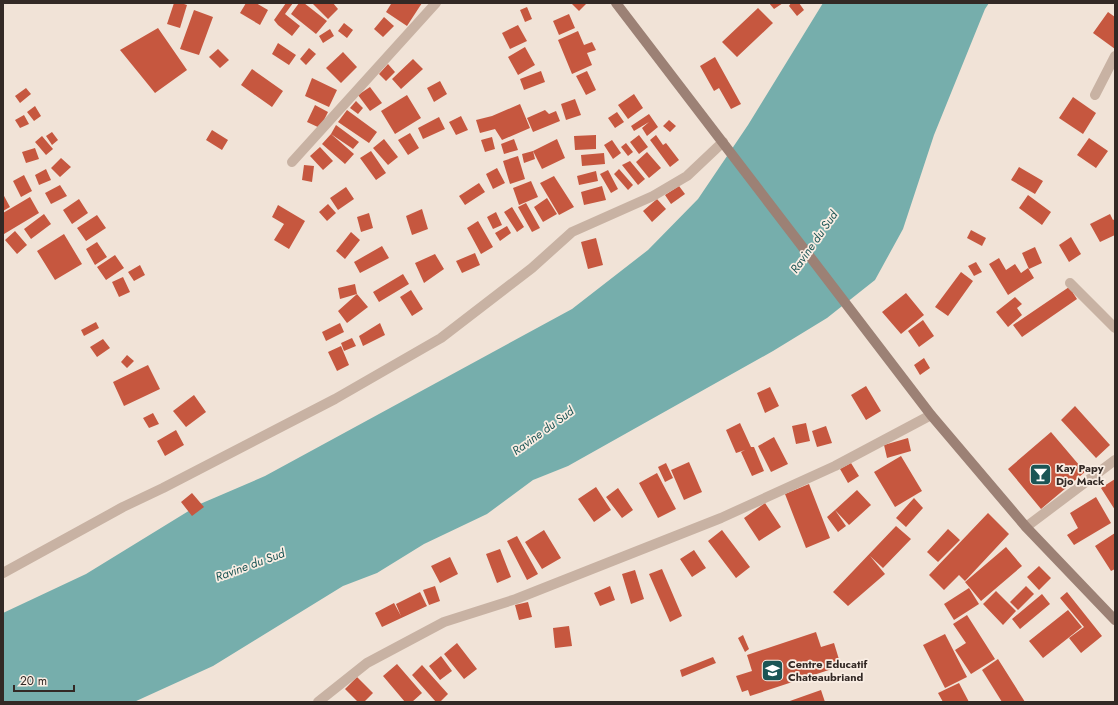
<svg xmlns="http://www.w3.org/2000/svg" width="1118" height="705" font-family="Jost,sans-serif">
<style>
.water{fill:#76aeac}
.building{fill:#c6573f}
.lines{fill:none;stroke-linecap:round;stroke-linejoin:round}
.minor{stroke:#c8b2a3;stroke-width:10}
.secondary{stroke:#9c8175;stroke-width:10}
.labels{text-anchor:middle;stroke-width:3.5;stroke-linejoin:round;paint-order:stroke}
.poi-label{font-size:11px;font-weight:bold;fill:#332925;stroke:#f9ede3;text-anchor:start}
.water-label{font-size:12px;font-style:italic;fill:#1b5555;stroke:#f9ede3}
</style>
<rect width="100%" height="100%" fill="#f1e3d7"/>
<path class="water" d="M823,3H989L985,9L934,135L903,229L875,280L827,318L773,351L568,466L533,480L487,514L424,544L377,573L343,586L213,666L134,702H3V613L86,574L200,504L265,476L572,309L648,250L698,199L748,125Z"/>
<path class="building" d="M174,3H181L187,5L180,28L167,24Z
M246,3H256L268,10L260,25L240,13Z
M286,3H293L285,14L300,26L292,36L278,25L274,20Z
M299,3H304L327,21L316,34L291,14Z
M312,3H333L338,9L328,19Z
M389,3H422L407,26L386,12L391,4Z
M571,3H587L579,11Z
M769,3H783L774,9Z
M791,3H799L804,10L797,16L789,6Z
M527,7L532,19L525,22L520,10Z
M758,8L773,23L737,57L722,42Z
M194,10L213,17L199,55L180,49Z
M1108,12L1115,17V49L1093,33Z
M569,14L575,28L559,35L553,21Z
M384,17L394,26L383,37L374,29Z
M344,23L353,30L347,38L338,31Z
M518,25L527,41L510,49L502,33Z
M158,28L187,70L155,93L120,50Z
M330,29L334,36L323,43L319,36Z
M578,31L584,45L592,42L596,50L587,53L592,65L572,74L558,40Z
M278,43L296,55L289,65L272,54Z
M525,47L535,65L518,75L508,57Z
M309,48L316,54L306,65L300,59Z
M218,49L229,60L220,68L209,57Z
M343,52L357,67L341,83L326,68Z
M715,57L741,104L731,109L719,88L714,91L700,66Z
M413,59L423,69L401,89L392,79Z
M388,64L395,72L386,81L379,74Z
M252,69L283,91L272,107L241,85Z
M541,71L545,82L524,90L520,79Z
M587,71L596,90L586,95L576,76Z
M312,78L337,90L329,107L305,96Z
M440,81L447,94L434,102L427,88Z
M370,87L382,103L370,111L358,95Z
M26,88L31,94L20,103L15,96Z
M634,94L643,108L628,119L618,105Z
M407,95L421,118L395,134L381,111Z
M1073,97L1096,113L1083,134L1059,118Z
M575,99L581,115L566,120L561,104Z
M356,101L363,108L358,114L350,108Z
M520,104L530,128L502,140L495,129L480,133L476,120L492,116Z
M315,105L328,112L320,128L307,122Z
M35,106L41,116L34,121L27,112Z
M347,110L377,132L369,143L338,122Z
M545,110L549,114L556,111L560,121L533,132L527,118Z
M617,112L624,122L615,128L608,118Z
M649,114L658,127L647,136L642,128L649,122L634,131L631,126Z
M24,115L29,124L20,128L15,120Z
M461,116L468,130L456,135L449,122Z
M439,117L445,129L423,139L418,128Z
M669,120L676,126L670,132L663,126Z
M336,125L359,142L353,149L331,134L354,154L345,164L322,144L331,134Z
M212,130L228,140L222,150L206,140Z
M52,132L58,140L52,145L46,136Z
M410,133L419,148L408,155L398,140Z
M596,135V149L575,150L574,136Z
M639,135L648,147L639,154L630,142Z
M656,135L663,145L666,143L679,160L670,167L650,140Z
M42,136L53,149L46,155L35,142Z
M492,137L495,149L485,152L481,140Z
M1089,138L1108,151L1096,168L1077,155Z
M384,139L398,157L388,165L373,148Z
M514,139L518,150L504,154L501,144Z
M557,139L565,158L542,169L533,151Z
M612,140L621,153L613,159L604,145Z
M626,143L633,152L628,156L621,147Z
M320,147L333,161L323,170L310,156Z
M35,148L39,159L26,163L22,152Z
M371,151L386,173L376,180L360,158Z
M533,151L535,159L524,163L522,154Z
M647,152L661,168L649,178L636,162Z
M604,153L605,164L582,166L581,155Z
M518,156L525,179L510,184L503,161Z
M61,158L71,167L60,177L51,168Z
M630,161L645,179L638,185L622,165Z
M304,165L314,166L312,182L302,180Z
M1019,167L1043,181L1035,194L1011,180Z
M497,168L505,183L493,189L486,174Z
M46,169L51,180L39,185L35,175Z
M619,169L633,185L628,190L614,174Z
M608,170L618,189L611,193L600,174Z
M596,171L598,181L579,185L577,176Z
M24,175L32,191L21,197L13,181Z
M554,176L574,207L559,215L540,183Z
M531,181L538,197L519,205L513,188Z
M479,183L485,192L465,205L459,196Z
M60,185L67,196L51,204L45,193Z
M602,186L606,200L584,205L581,192Z
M679,186L685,194L671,204L665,195Z
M346,187L354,199L338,210L330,198Z
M3,194L10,207L3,211Z
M1028,195L1051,212L1042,225L1019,208Z
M30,197L39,213L4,234L3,213Z
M547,198L557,214L543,222L534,207Z
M79,199L88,213L72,224L63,210Z
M657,199L666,209L652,222L643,211Z
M526,203L540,228L532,232L518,207Z
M328,204L336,213L327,221L319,212Z
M278,205L305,221L289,249L274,240L284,224L272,217Z
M512,207L524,227L517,232L504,212Z
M422,209L428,229L412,235L406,216Z
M496,212L502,225L493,229L487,217Z
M369,213L373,228L361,232L357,217Z
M44,214L51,224L31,239L24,229Z
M1110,214L1113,220L1115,219V235L1100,242L1090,224Z
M97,215L106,228L86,241L77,228Z
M478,221L493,247L481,254L467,228Z
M507,226L511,233L500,241L495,233Z
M971,230L986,238L982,246L967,238Z
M15,231L27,245L17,254L5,240Z
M351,232L360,240L345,259L336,251Z
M64,234L82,264L55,280L37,251Z
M1071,237L1081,254L1069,262L1059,245Z
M596,238L603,265L588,269L581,242Z
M97,242L107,257L95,265L86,249Z
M382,246L389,258L360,273L354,262Z
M1035,247L1042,263L1029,269L1022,253Z
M475,253L480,265L462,273L456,261Z
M435,254L444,269L424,283L415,263Z
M115,255L124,268L106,280L97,267Z
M999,258L1006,270L1015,264L1021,273L1028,268L1034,278L1008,295L989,264Z
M976,262L982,272L974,276L968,266Z
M140,265L145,275L134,281L128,272Z
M961,272L973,281L948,316L935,307Z
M403,274L409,284L379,302L373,292Z
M123,277L130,292L119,297L112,282Z
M355,284L357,294L340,299L338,288Z
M1072,285L1076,291L1073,293L1077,299L1022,337L1013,325Z
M411,290L423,309L412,316L400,297Z
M906,293L924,315L901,334L882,312Z
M357,294L368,307L347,323L338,311Z
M1015,297L1022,304L1017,308L1022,315L1008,327L996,312Z
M923,320L934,336L919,347L908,331Z
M96,322L99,328L84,336L81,330Z
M340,323L344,332L326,341L322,332Z
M380,323L385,335L363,346L359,336Z
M352,338L356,346L344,351L341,343Z
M103,339L110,348L97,357L90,347Z
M341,346L349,365L337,371L328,352Z
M127,355L134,361L127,368L121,362Z
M924,358L930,368L920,375L914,365Z
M148,365L160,389L124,406L113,382Z
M866,386L881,411L866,420L851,395Z
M770,387L779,406L765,413L757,393Z
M194,395L206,412L186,427L173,411Z
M1075,406L1110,445L1096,458L1061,420Z
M153,413L159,424L149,428L143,418Z
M740,423L751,447H754L764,471L752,476L741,452L745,450L736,453L726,430Z
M806,423L810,441L796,444L792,426Z
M826,426L832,443L817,447L812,431Z
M176,430L184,445L165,456L157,441Z
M1051,432L1085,472L1041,509L1008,469Z
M774,437L788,464L771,472L758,446Z
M908,438L911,451L887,458L884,445Z
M901,456L922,491L895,507L874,472Z
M689,462L702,492L684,500L671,470Z
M666,463L673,478L665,482L658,467Z
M851,463L859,476L848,483L840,469Z
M657,473L676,509L658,518L639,483Z
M1115,479V510L1101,488Z
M809,484L830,538L806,548L785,494Z
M596,487L611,510L594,522L578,499Z
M618,488L633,510L622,518L606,497Z
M857,490L871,505L849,525L835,510Z
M192,493L204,507L192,516L181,502Z
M1096,497L1111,523L1074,545L1067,535L1078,528L1070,513Z
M914,498L923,508L906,527L896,518Z
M765,503L781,527L759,541L744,518Z
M835,510L846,526L838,532L827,517Z
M988,513L1009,534L965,581L959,575L944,590L929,575Z
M896,526L911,539L883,568L870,556L885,574L848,606L833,592Z
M948,529L960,540L938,562L927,552Z
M544,530L561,558L542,569L525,542Z
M722,530L750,567L736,578L708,541Z
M1115,533V569L1111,571L1095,546Z
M517,536L538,574L527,580L507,541Z
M1006,547L1022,566L981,601L965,582Z
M500,549L511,577L497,583L486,554Z
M694,550L706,568L692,577L680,559Z
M450,557L458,574L440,583L431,566Z
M1039,566L1051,578L1039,590L1027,577Z
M662,569L682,616L670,622L649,574Z
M635,570L644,599L631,604L622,574Z
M435,586L440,601L429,605L423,590Z
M610,586L615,600L600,606L594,593Z
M1026,586L1034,594L1018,610L1010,602Z
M969,588L979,604L954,620L944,604Z
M996,591L1016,611L1003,625L983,604Z
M420,592L427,606L382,627L375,613L394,603L401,616L396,604Z
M1067,592L1102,636L1081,653L1069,638L1084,627L1060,598Z
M1042,594L1050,604L1020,629L1012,619Z
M528,602L532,617L519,620L515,605Z
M1068,610L1082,627L1043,658L1029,641Z
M967,615L995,659L971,674L955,650L966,643L953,624Z
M569,626L572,646L555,648L553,628Z
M816,632L821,647L834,643L841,666L750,696L748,690L742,692L736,676L752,671L747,655Z
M945,634L967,677L945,688L923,645Z
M743,635L749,649L745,652L738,638Z
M457,643L477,669L464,679L444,654Z
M441,656L452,671L440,680L429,666Z
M713,657L716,663L682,677L680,670Z
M998,659L1025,702H1002L982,670Z
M397,664L422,693L412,702H405L383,676Z
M422,665L448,694L440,702H436L412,675Z
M357,677L373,693L364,702H358L345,689Z
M959,683L969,702H943L938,693Z
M821,690L825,702H787Z"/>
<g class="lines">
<path class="minor" d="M1095,95L1115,56
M292,162L436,3
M1070,283L1115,328
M1026,527L1115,460
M3,573L123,507L163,488L335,399L441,338L532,268L572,232L653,196L687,176L723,142
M318,702L367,663L444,622L516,599L721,518L835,466L931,415"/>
<path class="secondary" d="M616,3L931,415L1026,527L1115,620"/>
</g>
<defs>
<symbol id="bar-square" viewBox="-11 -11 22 22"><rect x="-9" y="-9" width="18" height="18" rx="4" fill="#1b5555" stroke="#f9ede3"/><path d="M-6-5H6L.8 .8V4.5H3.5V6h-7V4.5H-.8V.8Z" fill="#fff"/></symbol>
<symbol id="school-square" viewBox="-11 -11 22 22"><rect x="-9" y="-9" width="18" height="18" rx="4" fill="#1b5555" stroke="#f9ede3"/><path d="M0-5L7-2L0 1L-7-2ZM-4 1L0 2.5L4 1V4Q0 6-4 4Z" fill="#fff"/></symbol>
</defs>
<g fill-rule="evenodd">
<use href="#bar-square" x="1028" y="462" width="25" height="25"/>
<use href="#school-square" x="760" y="658" width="25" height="25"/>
</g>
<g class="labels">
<g class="poi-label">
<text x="1056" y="472">Kay Papy<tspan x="1056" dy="13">Djo Mack</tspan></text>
<text x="788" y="668">Centre Educatif<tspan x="788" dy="13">Chateaubriand</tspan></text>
</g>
<g class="water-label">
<text transform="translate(814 242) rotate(-55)" y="4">Ravine du Sud</text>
<text transform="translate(543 431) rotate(-36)" y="4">Ravine du Sud</text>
<text transform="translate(250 565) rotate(-20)" y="4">Ravine du Sud</text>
</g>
</g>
<rect width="1118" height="705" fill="none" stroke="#332925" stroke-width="8"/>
<path d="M14 685v6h60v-6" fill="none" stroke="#332925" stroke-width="2"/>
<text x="20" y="685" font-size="12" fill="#332925" stroke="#f9ede3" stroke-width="3" paint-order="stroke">20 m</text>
</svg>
